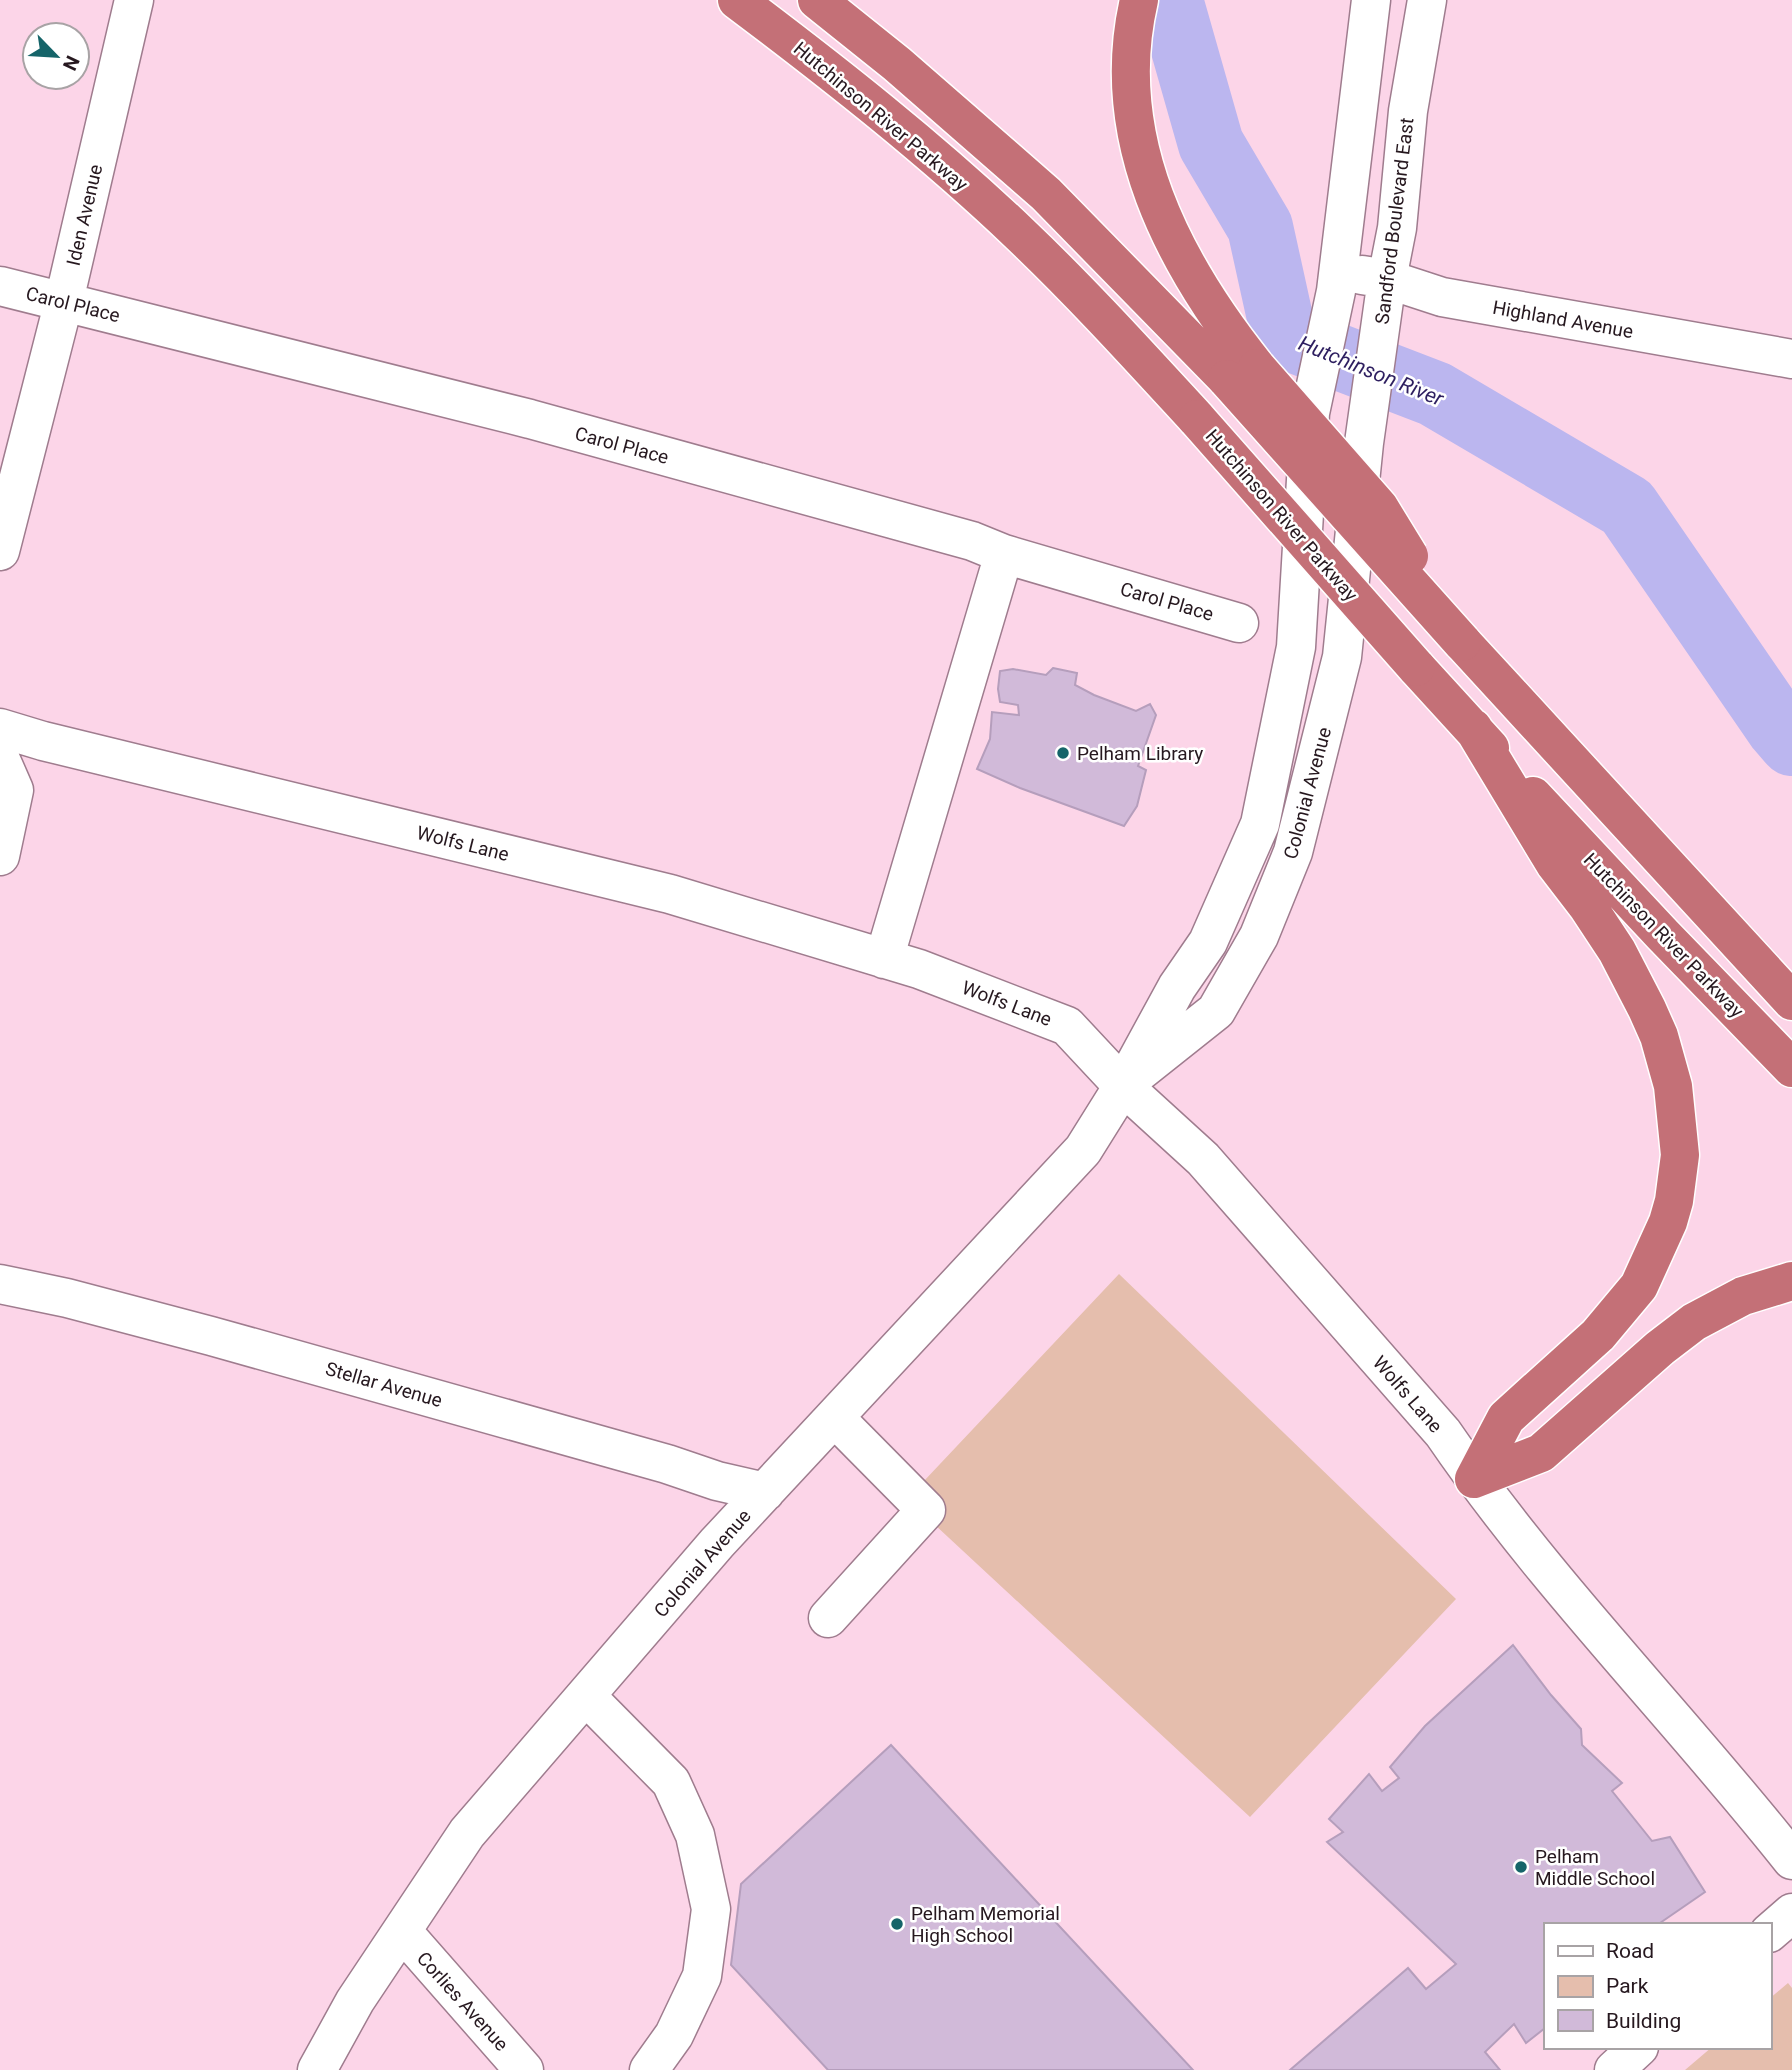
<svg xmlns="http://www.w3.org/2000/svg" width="1792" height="2070" font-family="Roboto,sans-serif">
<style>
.green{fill:#e5bead}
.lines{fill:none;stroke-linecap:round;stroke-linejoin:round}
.river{stroke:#bbb6ef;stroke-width:66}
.building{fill:#d1bad9;stroke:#b59ebc;stroke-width:2}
.minor-casing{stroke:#9f7c8e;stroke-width:41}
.highway-casing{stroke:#fff;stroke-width:41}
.minor{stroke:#fff;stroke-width:38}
.highway{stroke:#c47077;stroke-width:38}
.highway-bridge-casing{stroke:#fff;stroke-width:41;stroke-linecap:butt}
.highway-bridge{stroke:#c47077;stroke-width:38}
.poi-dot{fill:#156469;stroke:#fff;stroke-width:2.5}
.labels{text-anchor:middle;stroke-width:5;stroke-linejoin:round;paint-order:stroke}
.street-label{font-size:19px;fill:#26181f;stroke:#fff}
.poi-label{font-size:19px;fill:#26181f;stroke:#fff;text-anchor:start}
.water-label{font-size:21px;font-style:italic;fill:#2e1f60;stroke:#fff}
</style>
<rect width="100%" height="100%" fill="#fcd5e8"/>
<path class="green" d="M1119,1274L1456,1599L1250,1817L907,1499Z
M1788,1983L1792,1988V2070H1685L1712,2047H1769V1999Z"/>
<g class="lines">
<path class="river" d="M1170,0L1211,144L1260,227L1284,336L1435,394L1627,507L1779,728L1792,743"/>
</g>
<path class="building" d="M1053,668L1077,673L1075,685L1094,695L1136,711L1150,704L1156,715L1138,766L1146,770L1137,806L1124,826L1020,788L977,769L990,739L992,712L1019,715L1018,705L1000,702L998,689L1000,671L1013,669L1046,675Z
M1513,1645L1551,1695L1581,1729L1582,1745L1622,1783L1612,1791L1652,1841L1670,1837L1705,1892L1657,1925H1545V2028L1526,2043L1514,2024L1485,2052L1500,2070H1290L1408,1968L1426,1989L1456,1964L1327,1842L1343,1832L1329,1819L1369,1774L1382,1791L1399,1778L1390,1767L1425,1726Z
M891,1745L1193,2070H828L731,1965L741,1884Z"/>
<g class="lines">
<defs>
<path id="minor" d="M1362,275L1387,279L1442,297L1792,359
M0,286L530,419L972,541L1004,554L1239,623
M0,551L64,301L134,0
M0,728L43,741L670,894L919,969L1067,1026L1123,1086L1203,1159L1443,1433C1547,1585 1678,1716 1792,1860
M0,758L14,790L0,856
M884,959L1004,554
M1138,1073L1216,1011L1259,936L1293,852L1342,657L1364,443L1387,279L1397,228L1408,111L1427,0
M0,1284L67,1298L211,1336L667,1464L717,1481L765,1492
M828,1618L926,1510L835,1418
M586,1696L671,1782L695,1835L711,1909L702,1976L674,2035L649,2070
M402,1931L524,2070
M1769,1933L1792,1913
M317,2070L355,2001L467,1833L717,1543L1083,1150L1123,1086L1177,987L1208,942L1260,824L1296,647L1310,413L1336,291L1371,0
M1614,2070L1639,2047"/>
<path id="highway" d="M737,0C834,73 932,150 1020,234C1082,293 1139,356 1197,419
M817,0L897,64L1046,194L1227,379
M1139,0C1107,138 1173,263 1257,368
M1462,642L1792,1001
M1416,667L1490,748
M1473,728L1555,864L1588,907L1617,951L1647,1009L1659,1036L1673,1086L1680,1155L1674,1201L1668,1222L1639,1286L1598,1335L1506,1418L1474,1479
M1533,796L1663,935L1792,1068
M1474,1479L1541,1453L1660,1348L1694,1322L1743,1296L1792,1281"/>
</defs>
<use href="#minor" class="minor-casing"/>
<use href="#highway" class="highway-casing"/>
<use href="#minor" class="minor"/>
<use href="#highway" class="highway"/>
<defs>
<path id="highway-bridge" d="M1257,368L1379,507L1409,556
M1227,379L1462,642
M1197,419L1416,667"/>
</defs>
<use href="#highway-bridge" class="highway-bridge-casing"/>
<use href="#highway-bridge" class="highway-bridge"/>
</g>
<g class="poi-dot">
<circle cx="1063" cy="753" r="7"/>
<circle cx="1521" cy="1867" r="7"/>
<circle cx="897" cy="1924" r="7"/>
</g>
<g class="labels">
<g class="street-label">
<text transform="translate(881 116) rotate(40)" y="7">Hutchinson River Parkway</text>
<text transform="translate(84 215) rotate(-77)" y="7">Iden Avenue</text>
<text transform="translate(1394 221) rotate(-83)" y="7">Sandford Boulevard East</text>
<text transform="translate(73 304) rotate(14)" y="7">Carol Place</text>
<text transform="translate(1563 319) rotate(10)" y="7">Highland Avenue</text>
<text transform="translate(622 445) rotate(15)" y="7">Carol Place</text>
<text transform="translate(1282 515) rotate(49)" y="7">Hutchinson River Parkway</text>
<text transform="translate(1167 601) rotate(16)" y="7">Carol Place</text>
<text transform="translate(1307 793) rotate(-75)" y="7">Colonial Avenue</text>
<text transform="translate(463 843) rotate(14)" y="7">Wolfs Lane</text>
<text transform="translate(1664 935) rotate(46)" y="7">Hutchinson River Parkway</text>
<text transform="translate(1007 1003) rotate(21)" y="7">Wolfs Lane</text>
<text transform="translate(384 1384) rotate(16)" y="7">Stellar Avenue</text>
<text transform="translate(1408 1394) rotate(49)" y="7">Wolfs Lane</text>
<text transform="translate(702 1563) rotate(-49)" y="7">Colonial Avenue</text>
<text transform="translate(463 2001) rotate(48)" y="7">Corlies Avenue</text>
</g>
<g class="poi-label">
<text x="1077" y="760">Pelham Library</text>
<text x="1535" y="1863">Pelham<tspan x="1535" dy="22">Middle School</tspan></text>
<text x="911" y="1920">Pelham Memorial<tspan x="911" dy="22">High School</tspan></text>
</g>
<g class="water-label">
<text transform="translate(1371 371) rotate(22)" y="7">Hutchinson River</text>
</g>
</g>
<rect x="1544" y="1923" width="228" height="126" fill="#ffffff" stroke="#a8a3a5" stroke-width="2"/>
<rect x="1558" y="1946" width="35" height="10" fill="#ffffff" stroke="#a8a3a5" stroke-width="2"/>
<text x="1606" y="1958" font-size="21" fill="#26181f">Road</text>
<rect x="1558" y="1976" width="35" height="21" fill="#e5bead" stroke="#a8a3a5" stroke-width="2"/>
<text x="1606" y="1993" font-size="21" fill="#26181f">Park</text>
<rect x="1558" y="2010" width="35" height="21" fill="#d1bad9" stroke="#a8a3a5" stroke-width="2"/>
<text x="1606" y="2028" font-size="21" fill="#26181f">Building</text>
<g transform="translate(56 56) rotate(115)"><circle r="33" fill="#ffffff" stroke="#a8a3a5" stroke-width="2"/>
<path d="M0-5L12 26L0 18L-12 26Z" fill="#156469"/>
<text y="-10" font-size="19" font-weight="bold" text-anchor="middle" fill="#26181f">N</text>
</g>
</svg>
